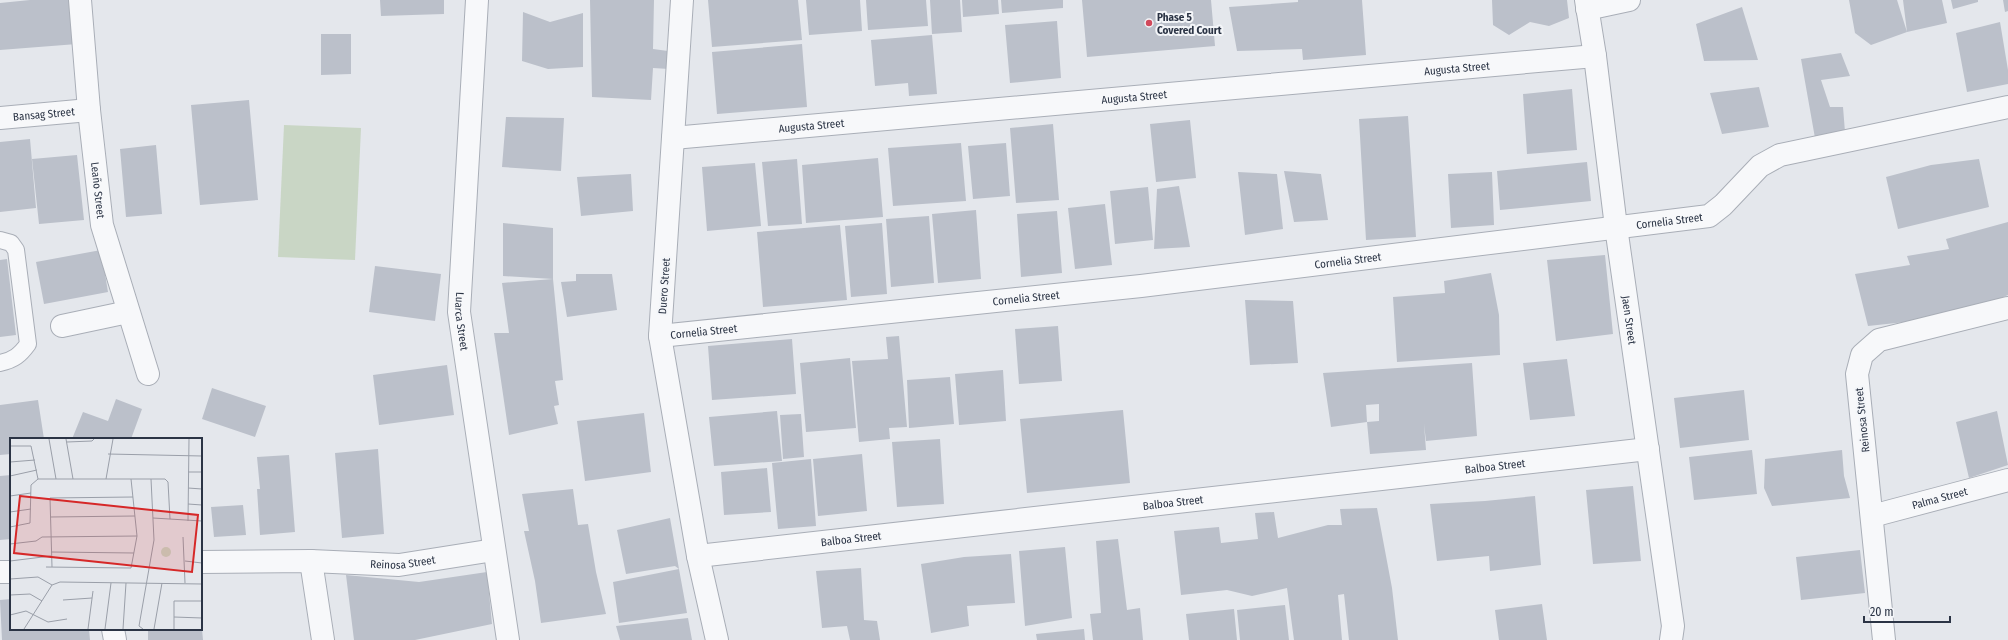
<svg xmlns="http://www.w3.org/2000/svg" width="2008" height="640" font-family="'Fira Sans Condensed',sans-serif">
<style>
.green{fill:#c9d6c5}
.building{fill:#bbc0ca}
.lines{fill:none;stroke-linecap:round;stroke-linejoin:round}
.service-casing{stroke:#a9aeb7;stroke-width:18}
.minor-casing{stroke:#a9aeb7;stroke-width:24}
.service{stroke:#f7f8fa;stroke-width:16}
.minor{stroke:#f7f8fa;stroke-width:22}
.poi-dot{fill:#d1495b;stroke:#f4f6f9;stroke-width:1.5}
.labels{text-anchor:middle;stroke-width:4;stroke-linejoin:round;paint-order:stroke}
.poi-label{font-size:11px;font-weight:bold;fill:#2b3445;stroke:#f4f6f9;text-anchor:start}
.street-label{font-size:11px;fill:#2b3445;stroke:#f4f6f9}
.inset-road{fill:none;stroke:#9a9fa9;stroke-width:1}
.view{fill:#d62828;fill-opacity:0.15;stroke:#d62828;stroke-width:2}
.inset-edge{fill:none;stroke:#2b3445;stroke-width:2}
</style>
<rect width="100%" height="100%" fill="#e4e7ec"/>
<path class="green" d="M284,125L361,128L355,260L278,257Z"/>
<path class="building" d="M30,0H74L77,44L0,50V3Z
M380,0H444V14L381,16Z
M590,0H654L653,49L668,51L669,69L653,68L651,100L592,97Z
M708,0H798L802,40L712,47Z
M806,0H860L862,31L809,35Z
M866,0H926L928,26L868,30Z
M930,0H960L962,32L932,34Z
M962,0H998L999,14L963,17Z
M1001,0H1063V8L1002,13Z
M1082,0H1211L1215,46L1087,57Z
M1298,0H1362L1366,55L1303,60L1302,49L1237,51L1229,7L1298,2Z
M1492,0H1567L1569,18L1549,26L1530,22L1509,35L1493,25Z
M1849,0H1897L1907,32L1871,45L1855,33Z
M1903,0H1942L1947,23L1907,32Z
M1951,0H1978V2L1953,9Z
M2003,0H2008V11L2005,12Z
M1742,7L1758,60L1704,61L1696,24Z
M523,12L550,22L583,13V67L548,69L522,61Z
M1057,21L1061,78L1010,83L1005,25Z
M2000,22L2008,70V84L1967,92L1956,33Z
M321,34H351V74L321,75Z
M932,35L937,94L909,96L908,83L875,86L871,40Z
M802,44L807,107L717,114L712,52Z
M1841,53L1850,76L1821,80L1830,107H1843L1845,132L1815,138L1801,59Z
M1759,87L1769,127L1722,134L1710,93Z
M1572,89L1577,150L1527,154L1523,94Z
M249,100L258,200L200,205L191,105Z
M1408,116L1416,237L1366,240L1359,119Z
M506,117L564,118L561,171L502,167Z
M1190,120L1196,178L1156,182L1150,124Z
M1053,124L1059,200L1016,203L1010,128Z
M30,139L36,208L0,212V142Z
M961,143L966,201L893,206L888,148Z
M1006,143L1010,196L973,199L968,146Z
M156,145L162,214L126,217L120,149Z
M77,155L84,220L39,224L32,159Z
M878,158L883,217L806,223L802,165Z
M797,159L802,224L768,226L762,162Z
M1979,159L1989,207L1898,229L1886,177L1931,165Z
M1587,162L1591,201L1500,210L1497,171Z
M755,163L761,226L707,231L702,167Z
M1284,171L1321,174L1328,220L1294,222Z
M1238,172L1277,174L1283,229L1245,235Z
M1492,172L1494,225L1451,228L1448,174Z
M631,174L633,211L581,216L577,177Z
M1179,186L1190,247L1154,249L1157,189Z
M1148,187L1153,240L1115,244L1110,191Z
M1105,204L1112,265L1075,269L1068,208Z
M976,210L981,279L938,283L932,214Z
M1057,211L1062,273L1021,277L1017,214Z
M929,216L934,283L891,287L886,219Z
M2008,222V295L1967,312L1924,320L1868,326L1855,274L1910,265L1907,256L1949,249L1946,239Z
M503,223L553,228V279L563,380L555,381L559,405L554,406L558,424L509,435L494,333H509L502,283L553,279L503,276Z
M882,223L887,294L851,297L845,226Z
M840,225L847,300L763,307L757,232Z
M101,250L108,292L44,304L36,262Z
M1605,255L1613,334L1556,341L1547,260Z
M7,259L16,335L0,337V260Z
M375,266L441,274L435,321L369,312Z
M1491,273L1499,315L1500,355L1397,362L1393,297L1445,293L1444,281Z
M576,274H612L617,310L567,317L561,282L576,281Z
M1245,300L1293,301L1298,363L1250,365Z
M1058,326L1062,381L1019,384L1015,329Z
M899,336L907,427L889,428L890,439L859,442L852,361L888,359L886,337Z
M792,339L796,394L712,400L708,346Z
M850,358L856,428L806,432L800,363Z
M1567,359L1575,416L1530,420L1523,363Z
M1472,363L1477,436L1426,441L1424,424L1426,450L1370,454L1367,422L1379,421V404L1366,405L1367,422L1331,427L1323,373Z
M447,365L454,415L379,425L373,375Z
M1003,370L1006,421L959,425L955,374Z
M950,377L954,424L909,428L907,380Z
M212,388L266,406L255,437L202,419Z
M1744,390L1749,440L1680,448L1674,398Z
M116,399L142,409L131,439H72L83,412L108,421Z
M38,400L44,439H11V454L0,455V405Z
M1123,410L1130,483L1027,493L1020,419Z
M777,411L782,461L714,466L709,417Z
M1997,411L2008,465L1969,478L1956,422Z
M644,413L651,472L585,481L577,421Z
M801,414L804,457L783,459L780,415Z
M940,439L944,504L897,507L892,442Z
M378,449L384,534L342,538L335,453Z
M1752,450L1757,494L1694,500L1689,457Z
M1842,450L1844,476L1850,498L1772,506L1764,488L1765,459Z
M862,454L867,511L818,516L813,459Z
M289,455L295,532L260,535L257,489H260L257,457Z
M811,459L816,526L778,529L772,463Z
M767,468L771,512L724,515L721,472Z
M11,475V539L0,540V476Z
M1633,486L1641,561L1593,564L1586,490Z
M573,489L578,525L588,524L596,572L606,614L541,623L535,581L524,531H529L522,494Z
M1535,496L1541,565L1490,571L1489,556L1437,561L1430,504L1485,501Z
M243,505L246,535L214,537L211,507Z
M1377,508L1392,588L1398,640H1349L1344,594L1338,595L1342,640H1294L1287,588L1252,596L1227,590L1181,595L1174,531L1219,527L1221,543L1258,539L1255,513L1274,512L1278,538L1328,525H1342L1340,509Z
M670,518L679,569L675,566L626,574L617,530Z
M1118,539L1127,610L1140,608L1143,640H1093L1090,614L1101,613L1096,541Z
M1065,547L1072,618L1025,626L1019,551Z
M1860,550L1865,593L1801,600L1796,557Z
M1011,554L1015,603L967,606L969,626L931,633L921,564L964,557Z
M861,568L864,620L877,621L880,640H850L847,626L822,628L816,571Z
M679,569L687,613L619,623L613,582Z
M487,572L492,624L415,640H354L346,575L419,582Z
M11,599V629H89L90,640H2L0,600Z
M1542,604L1547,640H1499L1495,610Z
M1285,605L1289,640H1240L1237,610Z
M1234,609L1237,640H1189L1186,614Z
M688,618L692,640H620L616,626Z
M148,629H202L203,640H148Z
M1084,629L1085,640H1037L1036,634Z"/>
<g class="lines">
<defs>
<path id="service" d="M0,240L11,243L16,250L28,344C20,355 14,360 0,363"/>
<g id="minor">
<path id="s1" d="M80,0L89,110L102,225L148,374"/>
<path id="s2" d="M477,0L459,312L508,640"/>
<path d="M682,0L660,336L698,556L717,640"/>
<path id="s3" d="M1586,0L1595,56L1616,227L1673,626L1671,640"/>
<path d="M1587,9L1629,0"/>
<path id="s4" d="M0,118L89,110"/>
<path id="s5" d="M673,138L1595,56"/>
<path d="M62,326L128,312"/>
<path id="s6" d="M660,336L1141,286L1709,216L1723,205L1760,166L1780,155L2008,107"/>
<path id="s7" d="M1872,516L2008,480"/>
<path id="s8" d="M698,556L1648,449"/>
<path d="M311,561L323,640"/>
<path id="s9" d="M201,562L311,561L399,565L494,550"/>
<path d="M0,572H11"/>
<path d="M113,629L115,640"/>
<path d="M1884,640L1857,374L1862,355L1879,340L2008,308"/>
</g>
</defs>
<use href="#service" class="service-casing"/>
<use href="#minor" class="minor-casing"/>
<use href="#service" class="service"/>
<use href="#minor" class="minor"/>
</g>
<circle class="poi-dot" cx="1149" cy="23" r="4"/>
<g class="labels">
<g class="poi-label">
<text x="1157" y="21">Phase 5<tspan x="1157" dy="13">Covered Court</tspan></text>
</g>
<g class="street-label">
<text dy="4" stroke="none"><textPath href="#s5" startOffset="787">Augusta Street</textPath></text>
<text dy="4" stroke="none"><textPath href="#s5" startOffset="463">Augusta Street</textPath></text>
<text dy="4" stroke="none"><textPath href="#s4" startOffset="44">Bansag Street</textPath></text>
<text dy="4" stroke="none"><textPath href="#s5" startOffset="139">Augusta Street</textPath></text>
<text dy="4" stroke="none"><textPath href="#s1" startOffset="191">Leaño Street</textPath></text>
<text dy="4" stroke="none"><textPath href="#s6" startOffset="1016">Cornelia Street</textPath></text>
<text dy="4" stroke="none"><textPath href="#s6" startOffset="692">Cornelia Street</textPath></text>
<text transform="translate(664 286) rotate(-86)" y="4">Duero Street</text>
<text dy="4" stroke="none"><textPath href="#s6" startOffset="368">Cornelia Street</textPath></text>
<text dy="4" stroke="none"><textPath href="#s3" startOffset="323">Jaen Street</textPath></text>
<text dy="4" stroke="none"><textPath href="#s2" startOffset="322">Luarca Street</textPath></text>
<text dy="4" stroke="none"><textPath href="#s6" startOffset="44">Cornelia Street</textPath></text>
<text transform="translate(1862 420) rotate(-96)" y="4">Reinosa Street</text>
<text dy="4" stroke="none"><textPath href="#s8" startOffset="802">Balboa Street</textPath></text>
<text dy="4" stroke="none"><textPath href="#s7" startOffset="70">Palma Street</textPath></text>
<text dy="4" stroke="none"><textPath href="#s8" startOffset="478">Balboa Street</textPath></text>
<text dy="4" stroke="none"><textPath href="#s8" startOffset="154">Balboa Street</textPath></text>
<text dy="4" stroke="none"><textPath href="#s9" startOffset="202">Reinosa Street</textPath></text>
</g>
</g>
<g transform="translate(10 438)">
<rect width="192" height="192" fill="#e4e7ec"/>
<path d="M151 114a5 5 0 1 1 10 0a5 5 0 1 1-10 0Z" fill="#c9d6c5"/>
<path class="inset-road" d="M39,1L46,41M56,1L63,41M57,4L82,3L84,1M0,8H21L28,41M98,16L192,18M0,24L25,22M178,34H192M0,38L27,32M96,41L103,1M178,50L192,51M0,58L21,55M178,66L192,67M0,74L21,71M40,79L125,78M143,80L192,83M178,83L179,1M0,89L20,85L21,47L28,41H155L158,44L160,81M173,99L175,145M0,106L26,103L32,99L127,98M41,114L124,115M0,123L41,118M175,123L192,125M36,129L121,130L127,98L121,41M42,129L40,60L123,59M0,141L28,139L42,147M192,146V124M0,157L20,156L32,163M53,162L82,160M0,177L16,173L38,184L57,181M164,179L192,180M14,191L42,147L50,144L192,146M78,191L83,153M95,191L101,145M113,191L116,145M133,191L129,188L144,102L141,41M144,191L152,145M164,191V163H192"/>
<path class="view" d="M10,58L188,77L182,134L4,115Z"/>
<rect width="192" height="192" class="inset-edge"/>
</g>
<path d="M1864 616v6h86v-6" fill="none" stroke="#2b3445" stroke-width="2"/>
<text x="1870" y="616" font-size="12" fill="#2b3445" stroke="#f4f6f9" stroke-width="3" paint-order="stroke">20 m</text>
</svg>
